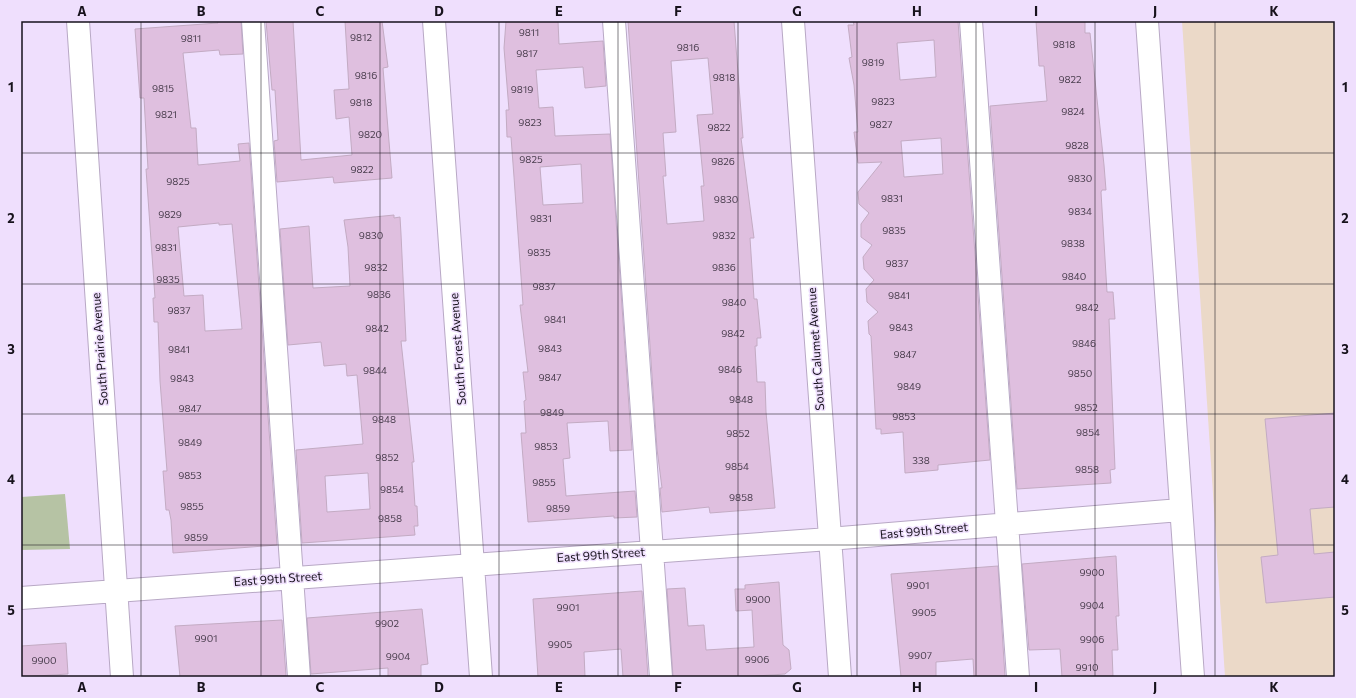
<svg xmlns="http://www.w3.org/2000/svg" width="1356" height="698" font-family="Commissioner,sans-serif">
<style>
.education{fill:#ebd9c8}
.green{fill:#b6c3a4}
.building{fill:#dfbfdf;stroke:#c3abc3;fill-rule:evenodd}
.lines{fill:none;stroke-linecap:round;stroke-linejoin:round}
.minor-casing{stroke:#b8a8c5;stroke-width:24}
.minor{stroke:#fff;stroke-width:22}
.grid{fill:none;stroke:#17121c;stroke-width:1;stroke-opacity:0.55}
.labels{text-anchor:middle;stroke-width:3;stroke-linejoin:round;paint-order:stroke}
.number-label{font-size:10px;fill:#493d4d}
.street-label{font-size:12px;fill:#17121c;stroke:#efdffd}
.neatline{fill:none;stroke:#17121c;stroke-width:1.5}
.grid-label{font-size:13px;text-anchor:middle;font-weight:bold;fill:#17121c}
</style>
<rect width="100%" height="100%" fill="#efdffd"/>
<path class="education" d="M1182,21H1335V677H1225Z"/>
<path class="green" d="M65,494L70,549L21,550V497Z"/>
<path class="building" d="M217,21H241L243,54L220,55L219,50L183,53L191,128H196L198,165L240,161L238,144L249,143L277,545L173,553L171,520L169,510H166L163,471H167L160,381L158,322H154L153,298H155L146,169H148L144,98H140L135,29L218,23ZM219,223V225L232,224L242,329L205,331L203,295L184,296L178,227Z
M266,21H293L301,160L352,155L349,117L336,119L334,90L349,89L345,21H382L388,67L383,68L392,178L334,183L333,177L277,182L274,141L278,140L275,90H272Z
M506,21H558L559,44L603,41L606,86L585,88L583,67L536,70L539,108L553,107L555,136L610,134L632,450L610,451L608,421L567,423L570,458L563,459L566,496L635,491L637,517L614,518V516L528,522L521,433H526L524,401L526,400L523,372H528L520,305H523L514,177L511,137H507L506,110H509L504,48ZM581,164L583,203L543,205L540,167Z
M628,21H734L743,138H741L754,238H750L754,299H757L761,338H757V346H755L757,382H765L766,412L775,508L710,513L709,507L662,512L660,488H662L657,449ZM708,58L713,114L697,115L704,186H701L704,221L667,224L663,176H666L663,133L676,132L671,61Z
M853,21H958L990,460L938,465V470L905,473L903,432L881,434V429H876L871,336L869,334L868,321L878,312L867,302L866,289L874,280L864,269L863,257L872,245L861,237V224L869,213L859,204L858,192L882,162L858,163L854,132H858L854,85L849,58L852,57L848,25H854ZM934,40L936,77L900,80L897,43ZM941,138L943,174L904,177L901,141Z
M1036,21H1085V33H1090L1104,165L1106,190H1102L1101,192L1107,292H1113L1115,319H1109L1115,469L1110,470L1111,483L1017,489L990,106L1047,101L1044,66H1039Z
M394,215V218L400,217L401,234L406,341H401L414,462H412L415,506H417L418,526H414L415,535L302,543L296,450L363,444L357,375L347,376L346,364L324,366L321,342L288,345L280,229L309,226L313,288L350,286L348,247L344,220ZM368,473L370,509L327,512L325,476Z
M1335,413V507L1310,509L1314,554L1335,552V597L1266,603L1261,557L1278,555L1265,419Z
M1116,556L1119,616H1116L1118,650H1112L1113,677H1062L1060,649L1029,650L1022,564Z
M998,566L1005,677H974L973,659L936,662V677H901L891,574Z
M779,582L783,645L789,650L791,669L785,674L742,677H673L667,589L685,588L688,626L704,625L706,650L754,647L752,610L736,611L735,589H745V585Z
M642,591L648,677H623L621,649L584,652L585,677H538L533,599Z
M422,609L428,664L421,665V677H388V668L311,674L307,618Z
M282,620L286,676L180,677L175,626Z
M66,643L68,674L21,677V646Z"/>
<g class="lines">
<defs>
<path id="minor" d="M78,21L122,677
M253,21L299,677
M434,21L481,677
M614,21L661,677
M793,21L840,677
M971,21L1018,677
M1147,21L1193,677
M21,598L829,539L1180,510"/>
</defs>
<use href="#minor" class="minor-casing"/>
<use href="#minor" class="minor"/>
</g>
<path class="grid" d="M141,21V677M261,21V677M380,21V677M499,21V677M618,21V677M738,21V677M857,21V677M976,21V677M1095,21V677M1215,21V677M21,153H1335M21,284H1335M21,414H1335M21,545H1335"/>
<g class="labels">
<g class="number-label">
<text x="529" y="36">9811</text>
<text x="361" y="41">9812</text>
<text x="191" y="42">9811</text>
<text x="1064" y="48">9818</text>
<text x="688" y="51">9816</text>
<text x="527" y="57">9817</text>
<text x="873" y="66">9819</text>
<text x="366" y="79">9816</text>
<text x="724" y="81">9818</text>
<text x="1070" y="83">9822</text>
<text x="163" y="92">9815</text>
<text x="522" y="93">9819</text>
<text x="883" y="105">9823</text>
<text x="361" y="106">9818</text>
<text x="1073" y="115">9824</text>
<text x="166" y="118">9821</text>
<text x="530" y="126">9823</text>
<text x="881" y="128">9827</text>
<text x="719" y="131">9822</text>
<text x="370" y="138">9820</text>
<text x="1077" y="149">9828</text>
<text x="531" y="163">9825</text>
<text x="723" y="165">9826</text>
<text x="362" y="173">9822</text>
<text x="1080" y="182">9830</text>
<text x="178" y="185">9825</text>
<text x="892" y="202">9831</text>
<text x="726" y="203">9830</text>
<text x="1080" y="215">9834</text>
<text x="170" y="218">9829</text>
<text x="541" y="222">9831</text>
<text x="894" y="234">9835</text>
<text x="371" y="239">9830</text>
<text x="724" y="239">9832</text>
<text x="1073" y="247">9838</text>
<text x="166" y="251">9831</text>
<text x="539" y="256">9835</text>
<text x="897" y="267">9837</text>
<text x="376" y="271">9832</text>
<text x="724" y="271">9836</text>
<text x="1074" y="280">9840</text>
<text x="168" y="283">9835</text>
<text x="544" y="290">9837</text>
<text x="379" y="298">9836</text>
<text x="899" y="299">9841</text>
<text x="734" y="306">9840</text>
<text x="1087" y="311">9842</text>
<text x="179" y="314">9837</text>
<text x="555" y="323">9841</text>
<text x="901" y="331">9843</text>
<text x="377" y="332">9842</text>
<text x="733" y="337">9842</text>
<text x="1084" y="347">9846</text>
<text x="550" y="352">9843</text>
<text x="179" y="353">9841</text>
<text x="905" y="358">9847</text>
<text x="730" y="373">9846</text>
<text x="375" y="374">9844</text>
<text x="1080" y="377">9850</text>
<text x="550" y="381">9847</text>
<text x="182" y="382">9843</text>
<text x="909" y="390">9849</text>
<text x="741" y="403">9848</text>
<text x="1086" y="411">9852</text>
<text x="190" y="412">9847</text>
<text x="552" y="416">9849</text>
<text x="904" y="420">9853</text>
<text x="384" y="423">9848</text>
<text x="1088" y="436">9854</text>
<text x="738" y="437">9852</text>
<text x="190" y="446">9849</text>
<text x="546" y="450">9853</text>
<text x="387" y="461">9852</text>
<text x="921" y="464">338</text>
<text x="737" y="470">9854</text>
<text x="1087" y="473">9858</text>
<text x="190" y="479">9853</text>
<text x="544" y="486">9855</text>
<text x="392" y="493">9854</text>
<text x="741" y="501">9858</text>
<text x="192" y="510">9855</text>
<text x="558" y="512">9859</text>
<text x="390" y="522">9858</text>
<text x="196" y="541">9859</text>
<text x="1092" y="576">9900</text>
<text x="918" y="589">9901</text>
<text x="758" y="603">9900</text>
<text x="1092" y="609">9904</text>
<text x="568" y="611">9901</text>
<text x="924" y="616">9905</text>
<text x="387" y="627">9902</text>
<text x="206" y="642">9901</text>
<text x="1092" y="643">9906</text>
<text x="560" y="648">9905</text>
<text x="920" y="659">9907</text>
<text x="398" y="660">9904</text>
<text x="757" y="663">9906</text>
<text x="44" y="664">9900</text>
<text x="1087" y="671">9910</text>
</g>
<g class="street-label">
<text transform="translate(100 349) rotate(-94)" y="4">South Prairie Avenue</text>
<text transform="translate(458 349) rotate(-94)" y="4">South Forest Avenue</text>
<text transform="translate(816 349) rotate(-94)" y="4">South Calumet Avenue</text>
<text transform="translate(924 531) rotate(-5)" y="4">East 99th Street</text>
<text transform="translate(601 555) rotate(-4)" y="4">East 99th Street</text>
<text transform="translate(278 579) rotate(-4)" y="4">East 99th Street</text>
</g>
</g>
<rect width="1356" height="698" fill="none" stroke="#efdffd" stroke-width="44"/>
<rect x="22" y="22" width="1312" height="654" class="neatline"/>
<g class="grid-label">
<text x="82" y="16">A</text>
<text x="201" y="16">B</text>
<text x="320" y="16">C</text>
<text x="439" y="16">D</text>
<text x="559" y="16">E</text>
<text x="678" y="16">F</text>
<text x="797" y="16">G</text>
<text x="917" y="16">H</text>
<text x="1036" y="16">I</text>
<text x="1155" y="16">J</text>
<text x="1274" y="16">K</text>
<text x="11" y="92">1</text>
<text x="1345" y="92">1</text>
<text x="11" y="223">2</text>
<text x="1345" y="223">2</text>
<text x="11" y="354">3</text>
<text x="1345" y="354">3</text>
<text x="11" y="484">4</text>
<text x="1345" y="484">4</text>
<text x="11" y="615">5</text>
<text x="1345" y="615">5</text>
<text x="82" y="692">A</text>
<text x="201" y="692">B</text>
<text x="320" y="692">C</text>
<text x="439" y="692">D</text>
<text x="559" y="692">E</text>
<text x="678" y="692">F</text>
<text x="797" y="692">G</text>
<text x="917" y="692">H</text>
<text x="1036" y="692">I</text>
<text x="1155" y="692">J</text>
<text x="1274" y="692">K</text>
</g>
</svg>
